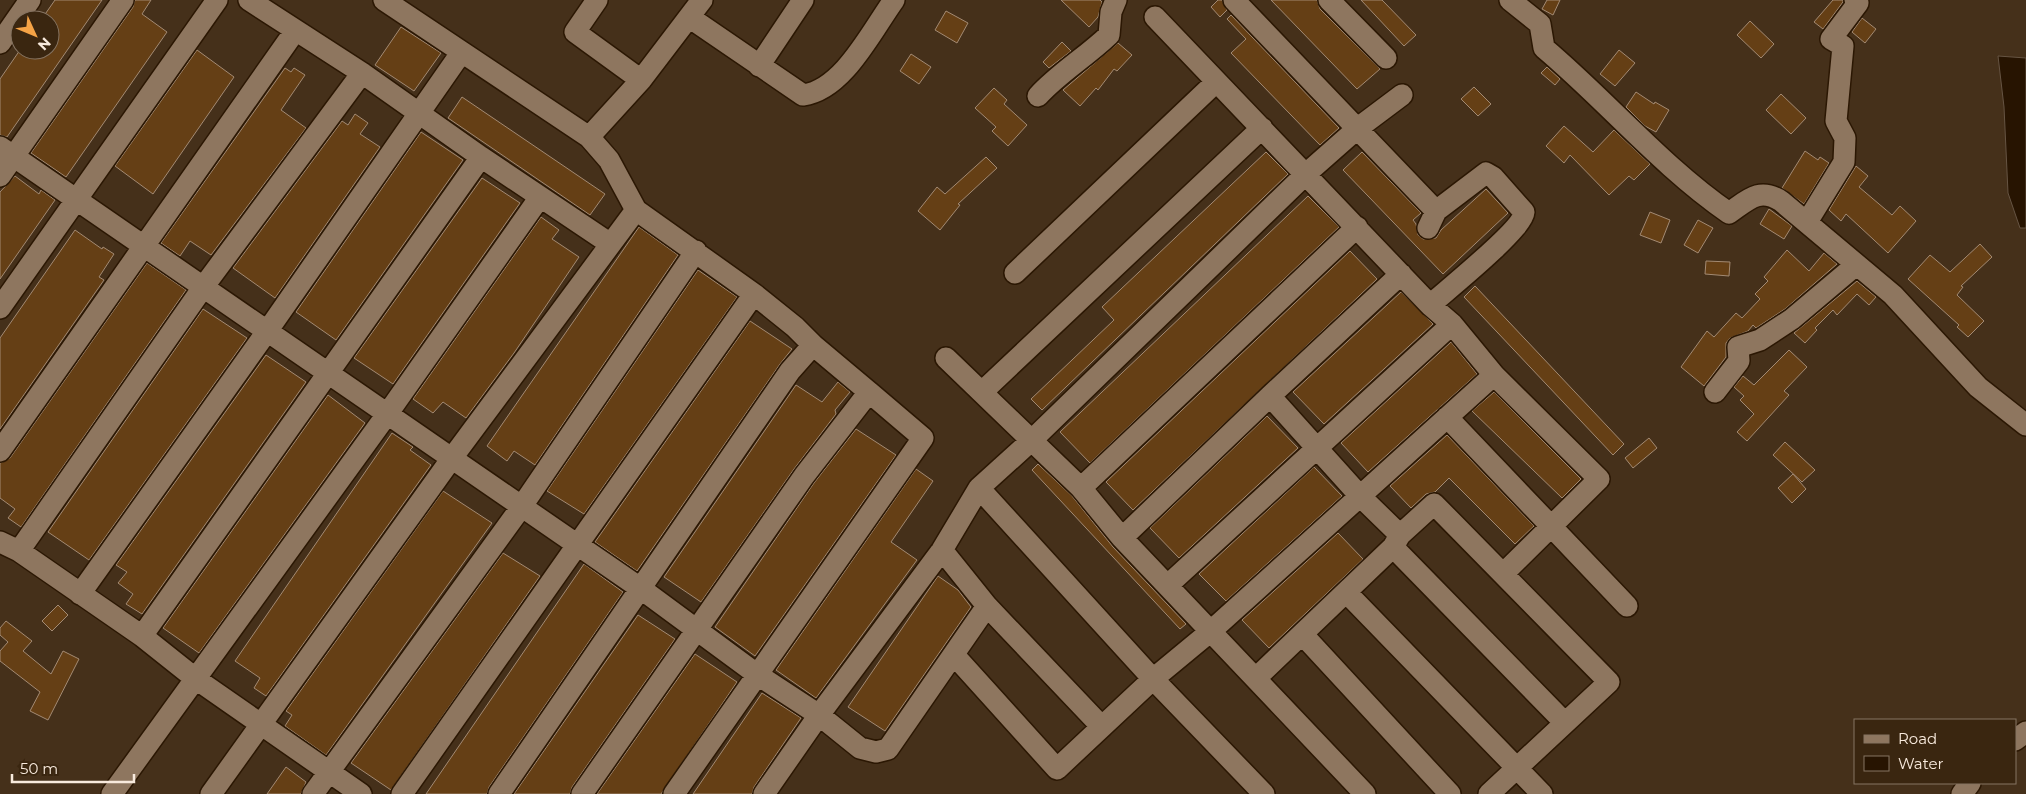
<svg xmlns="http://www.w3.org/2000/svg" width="2026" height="794" font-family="Montserrat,sans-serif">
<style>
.water{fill:#271401;stroke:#665443}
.building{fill:#653f15;stroke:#a38a73}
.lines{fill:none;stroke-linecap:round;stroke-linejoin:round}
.minor-casing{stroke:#2b1703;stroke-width:24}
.minor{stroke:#8e765f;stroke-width:21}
</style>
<rect width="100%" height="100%" fill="#45301a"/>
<path class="water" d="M1998,56L2026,58V228H2020L2008,193L2004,107Z"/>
<path class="building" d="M55,0H102L7,137L0,135V79L20,50H50V20H41Z
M135,0H151L142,14L167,32L66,177L31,153L133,7Z
M1061,0H1100L1102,2L1098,17L1089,27Z
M1218,0H1222L1227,10L1220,17L1211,7Z
M1271,0H1317L1320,9L1380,69L1357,89Z
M1361,0H1382L1416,35L1404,46Z
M1547,0H1560L1553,15L1542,9Z
M1833,0H1843V2L1823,29L1814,22Z
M946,11L968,23L957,43L935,30Z
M1231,15L1339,128L1320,145L1231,53L1246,39L1227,19Z
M1862,18L1876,29L1865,43L1852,32Z
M1750,21L1774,44L1761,58L1737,35Z
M401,27L441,53L414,91L375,65Z
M1062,42L1071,51L1049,68L1043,62Z
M1118,43L1132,55L1117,71L1114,69L1098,90L1096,88L1080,106L1063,90Z
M197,50L234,77L153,194L115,166Z
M1619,50L1635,63L1615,86L1600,74Z
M911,54L931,67L919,84L900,71Z
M1547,67L1560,79L1555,85L1541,73Z
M285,68L291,72L294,68L305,75L281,110L306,128L211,255L190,241L180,256L161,243Z
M1474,87L1491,104L1478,116L1461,99Z
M994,88L1007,100L1004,104L1027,125L1008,146L992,131L996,127L975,108Z
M1636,92L1654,104L1655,102L1669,110L1656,132L1645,126L1626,107Z
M1781,94L1806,118L1791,134L1766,110Z
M462,97L605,194L590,215L448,118Z
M355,114L368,123L360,134L380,147L275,298L233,268L342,121L348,125Z
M1564,126L1593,152L1614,130L1650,164L1634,180L1629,176L1609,195L1570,155L1564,163L1546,146Z
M421,132L463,160L336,340L296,312Z
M1805,151L1818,160L1820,157L1829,163L1804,204L1782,188Z
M1266,152L1288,174L1042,410L1031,399L1114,320L1102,307Z
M1362,152L1421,213L1413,220L1416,224L1418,235L1423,239L1436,238L1441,230L1486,189L1508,213L1443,274L1343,170Z
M986,157L997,168L958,204L960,205L940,230L918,211L937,187L945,194Z
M1856,166L1868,176L1859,187L1892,215L1900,206L1916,221L1888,253L1846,214L1841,221L1829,210Z
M15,176L39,194L41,190L55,200L0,279V192Z
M482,178L520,203L393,384L354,358Z
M1308,196L1339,227L1090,463L1060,432Z
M1769,209L1792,226L1784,239L1760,224Z
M1650,212L1670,220L1661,243L1640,235Z
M541,217L559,230L552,239L579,257L514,353L466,418L443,402L433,413L413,399Z
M1698,220L1713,228L1698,253L1684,245Z
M639,227L678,255L535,465L514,451L507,461L487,446Z
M75,230L102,249L103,247L114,254L99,277L104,280L0,429V338Z
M1980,244L1992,257L1961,286L1963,287L1957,295L1984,321L1968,337L1957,327L1959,325L1908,279L1930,255L1950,272Z
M1787,250L1809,271L1824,253L1837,264L1785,309L1756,328L1753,325L1748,331L1730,338L1726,343V357L1704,386L1681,367L1707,331L1714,337L1736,313L1742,318L1760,299L1755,294L1768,281L1764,277Z
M1350,251L1377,279L1133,510L1106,482Z
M1706,261L1730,262L1729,276L1705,274Z
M147,263L186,290L21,527L8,518L15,509L0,498V463L10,458Z
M698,270L737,297L584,514L547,491Z
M1857,281L1876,297L1869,305L1857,294L1837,315L1833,310L1815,328L1817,330L1805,343L1794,333Z
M1475,286L1624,444L1613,455L1464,297Z
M1401,292L1433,324L1324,424L1293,392Z
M203,309L247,338L89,560L48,532Z
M750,321L792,349L780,364L637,571L595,542Z
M1451,342L1477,374L1368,472L1341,443Z
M1789,350L1807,367L1784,391L1789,395L1747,441L1737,432L1754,414L1740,400L1744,396L1734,387L1743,376L1754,385Z
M266,355L306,382L142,614L126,604L133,594L118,583L127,572L116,565Z
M838,382L850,392L835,410L836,414L794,469L701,602L664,577L796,385L822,402Z
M1494,392L1581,479L1562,498L1472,411Z
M328,395L365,423L199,653L163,628Z
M1267,416L1298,448L1179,558L1150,528Z
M856,429L896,455L755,656L715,627L814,483Z
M392,433L413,447L410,450L431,465L266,696L254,688L260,678L235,661Z
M1447,435L1534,526L1515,544L1449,478L1435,492L1426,494L1411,508L1390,486Z
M1649,438L1657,448L1633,468L1625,458Z
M1785,442L1815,470L1802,482L1773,455Z
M1038,464L1072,496L1113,547L1186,624L1180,629L1032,470Z
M1314,467L1342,496L1226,601L1199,574Z
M916,469L933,481L891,542L917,560L816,698L776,670Z
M1793,474L1806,489L1792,503L1778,488Z
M443,491L492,523L326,755L285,726L292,715L286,711Z
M1338,533L1363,559L1269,648L1242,620Z
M503,553L540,576L391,790L351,763Z
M584,564L623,592L489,787L487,794H426Z
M938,576L958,590L971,607L885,731L848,707Z
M58,605L68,615L52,631L42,621Z
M638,615L675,639L572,787L570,794H514Z
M6,621L32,641L23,651L51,674L63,651L79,659L48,720L30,711L40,692L0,661V651L8,642L0,635V628Z
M695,654L737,682L661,794H597Z
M762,693L801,718L754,787L752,794H693Z
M286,767L306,782L301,794H267Z"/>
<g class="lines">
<defs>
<path id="minor" d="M249,0L362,73L481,157L609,243
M384,0L589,137L609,160L636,210L754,294L795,327L813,345
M597,0L575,32L641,80
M1234,0L1436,211
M1329,0L1386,58
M1510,0L1540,24L1544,48C1607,101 1661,166 1729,213C1748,200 1759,187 1781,201L1893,295L1978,387L2026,425
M689,17L803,95C843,90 871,32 894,0
M1155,17L1430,305L1452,324L1494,375L1599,479L1503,574
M0,43L30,0
M759,66L803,0
M1038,96C1059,73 1086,57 1109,35L1111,12L1116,0
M589,137L641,80L702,0
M0,147L640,588L758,675L819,715L860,748L876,752L888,749L987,606L942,550
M0,176L123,0
M1807,222L1844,162L1845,138L1836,121L1843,46L1831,39L1858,3L1855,0
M1428,228L1436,211L1486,173L1493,177L1524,212C1523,229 1447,290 1430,305
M1015,273L1216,82
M0,308L217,0
M946,358L1081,488L1122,538L1365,794
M982,392L1262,128
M1715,392L1739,361L1738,347L1760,340L1792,319L1856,265
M1270,396L1360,496L1400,535
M1447,417L1627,606
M0,451L295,31
M979,488L1153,679L1264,794
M1081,488L1357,227
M1122,538L1270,396L1401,274
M0,542L19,551L142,636L196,679L361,794
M1393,547L1565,723
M19,551L204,286L362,73
M1168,585L1452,324
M1346,592L1542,794
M80,594L268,330L461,53
M987,606L1102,727
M1303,635L1450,794
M142,636L481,157
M954,655L1057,769L1153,679L1211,631L1494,375
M1256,678L1393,547L1400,535L1434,504L1609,682L1489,794
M2015,740L2026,732
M112,794L388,413L540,197
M211,794L452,458L636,210
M313,794L522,506L696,251
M402,794L754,294
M499,794L790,371L813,345L869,392L804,476L582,794
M674,794L923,438L869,392
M764,794L819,715L942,550L979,488L1032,440L1307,173L1358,128L1402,95
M1962,794L1970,783"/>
</defs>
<use href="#minor" class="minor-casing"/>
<use href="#minor" class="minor"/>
</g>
<rect x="1854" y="719" width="162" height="65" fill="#3a2610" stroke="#867462"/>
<rect x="1864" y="735" width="25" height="8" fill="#8e765f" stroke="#867462"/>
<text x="1898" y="744" font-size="15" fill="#f8eadd">Road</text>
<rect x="1864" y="756" width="25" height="15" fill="#271401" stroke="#867462"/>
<text x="1898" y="769" font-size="15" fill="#f8eadd">Water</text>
<g transform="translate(35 35) rotate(134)"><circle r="24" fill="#3a2610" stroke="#867462"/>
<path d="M0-4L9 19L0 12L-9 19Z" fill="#f5a346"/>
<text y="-8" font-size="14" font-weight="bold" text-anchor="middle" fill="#f8eadd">N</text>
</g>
<path d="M12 774v8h122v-8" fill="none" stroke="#f8eadd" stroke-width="2.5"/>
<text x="20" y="774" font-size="15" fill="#f8eadd" stroke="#3a2610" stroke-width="4" paint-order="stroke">50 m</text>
</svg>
